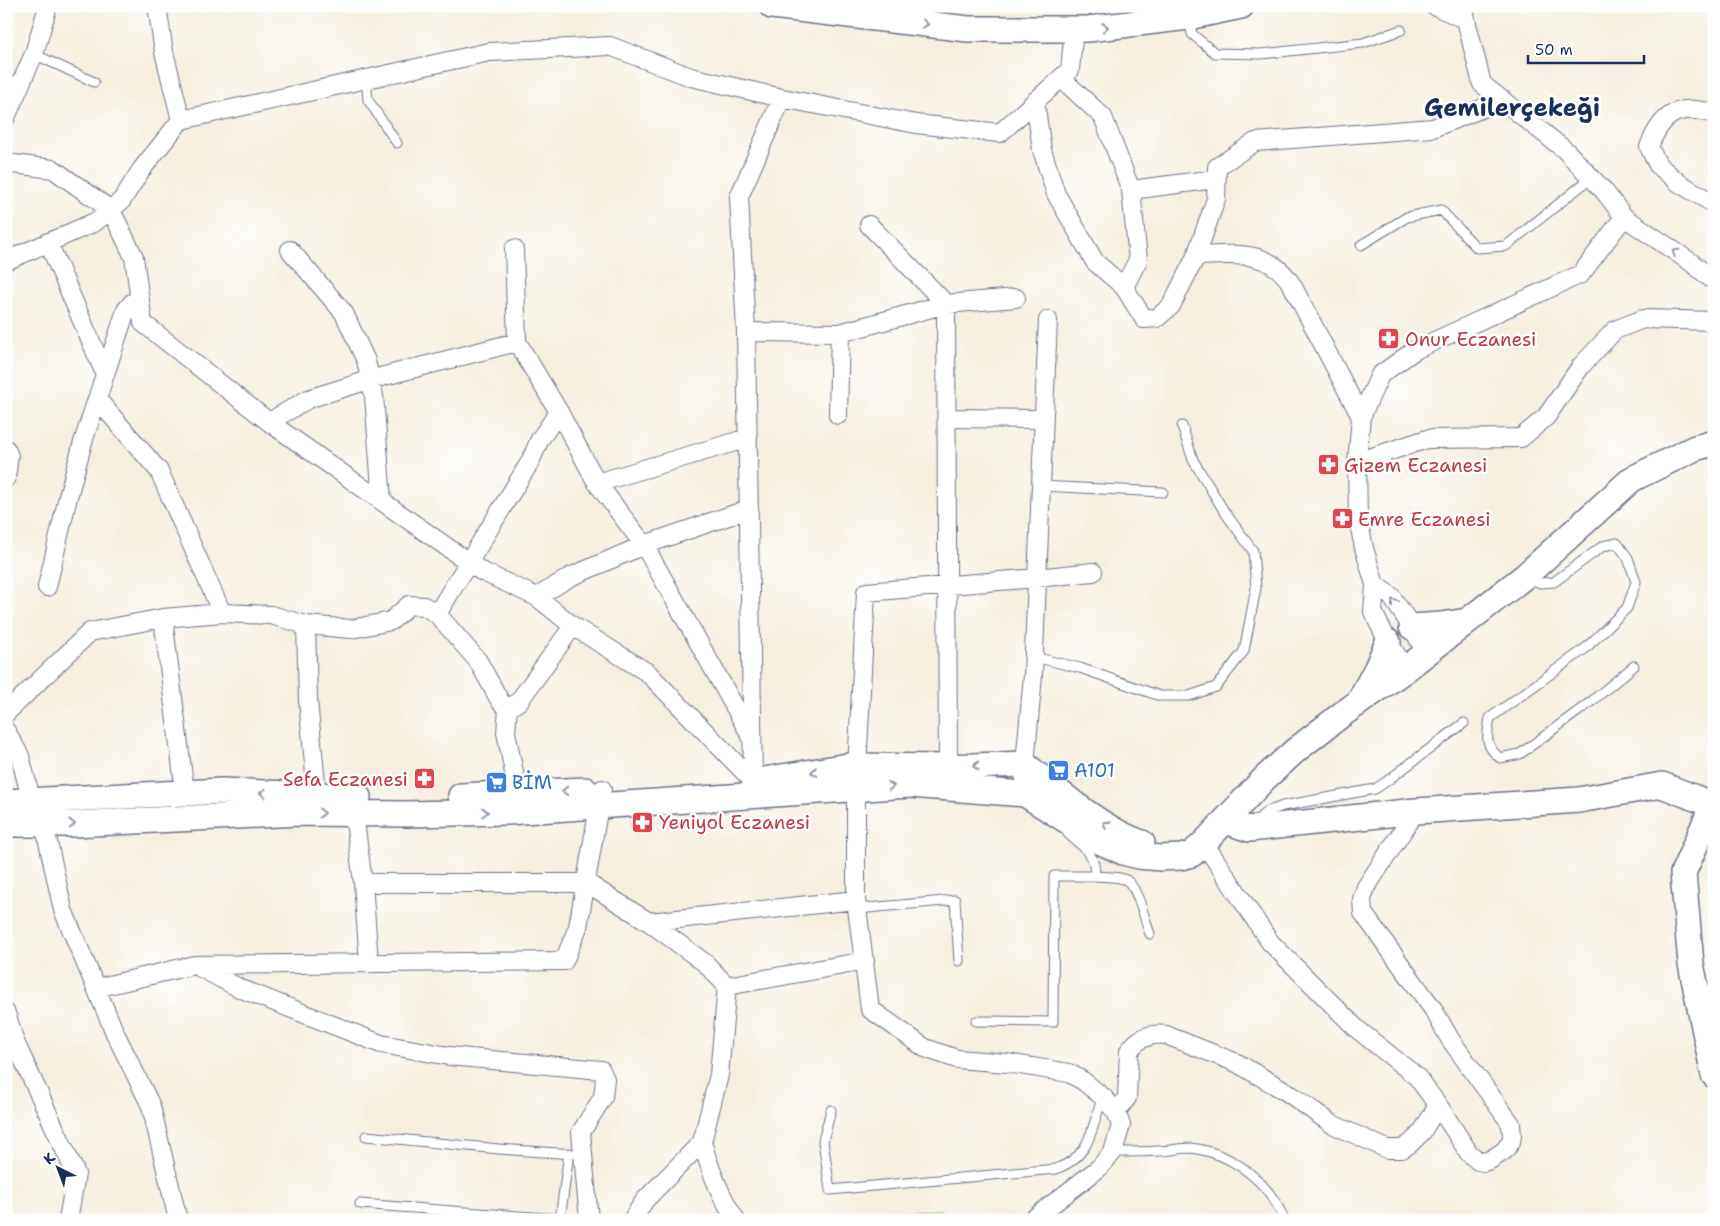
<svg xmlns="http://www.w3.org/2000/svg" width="1720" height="1226" font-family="'Shantell Sans',sans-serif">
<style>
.pitch{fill:#b9c86a;stroke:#6a7c64}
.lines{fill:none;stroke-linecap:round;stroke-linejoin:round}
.lane-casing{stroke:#68728b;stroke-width:11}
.street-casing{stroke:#68728b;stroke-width:20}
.secondary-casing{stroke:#68728b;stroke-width:28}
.lane{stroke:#fff;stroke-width:9}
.street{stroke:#fff;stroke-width:18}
.secondary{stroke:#fff;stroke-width:25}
.oneway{stroke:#8d97ae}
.labels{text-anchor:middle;stroke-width:5;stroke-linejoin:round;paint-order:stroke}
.health-label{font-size:19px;fill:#be3a42;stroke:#fff;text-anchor:start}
.shop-label{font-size:19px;fill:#366cbe;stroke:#fff;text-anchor:start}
.district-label{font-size:24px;font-weight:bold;fill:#1b2f5e;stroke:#fff}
</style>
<rect width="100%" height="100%" fill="#fff"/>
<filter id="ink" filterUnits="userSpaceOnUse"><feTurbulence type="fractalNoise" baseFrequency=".02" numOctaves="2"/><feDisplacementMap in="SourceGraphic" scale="10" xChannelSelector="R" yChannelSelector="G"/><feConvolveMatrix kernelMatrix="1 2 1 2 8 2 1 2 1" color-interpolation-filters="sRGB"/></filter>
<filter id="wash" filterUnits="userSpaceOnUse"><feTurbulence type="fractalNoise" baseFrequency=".0096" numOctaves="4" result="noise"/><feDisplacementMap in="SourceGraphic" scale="20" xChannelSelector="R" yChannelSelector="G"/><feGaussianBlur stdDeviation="1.12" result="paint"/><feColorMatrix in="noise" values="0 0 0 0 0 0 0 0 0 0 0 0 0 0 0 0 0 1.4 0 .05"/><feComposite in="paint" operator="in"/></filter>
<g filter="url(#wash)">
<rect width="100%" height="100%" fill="#f6eede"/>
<path class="pitch" d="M941,1210L942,1220H868V1213Z"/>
</g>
<g filter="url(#ink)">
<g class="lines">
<defs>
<path id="lane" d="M1189,17L1192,34L1215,53L1261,54L1363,43L1401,30
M34,54L94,82
M366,78L368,100L397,143
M6,79L21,84
M1361,245L1407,217L1441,210L1477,248L1506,246L1591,178
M1040,486L1163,492
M1528,577L1540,583L1554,582L1603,546L1617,543L1628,558L1636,582L1627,608L1586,648L1490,718C1487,736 1484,746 1500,758L1520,754L1592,701L1634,666
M1034,657L1080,668L1160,696H1189L1216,687L1244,651L1256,588L1253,551L1224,511L1193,460L1182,426
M1255,822L1266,812L1283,806L1375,789L1387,781L1464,723
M1095,876C1104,877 1118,876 1126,880C1138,887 1145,921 1150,934
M857,909L955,900L959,961
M976,1021L1053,1022L1054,876H1095C1095,852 1085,849 1068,834
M831,1110L823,1141L830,1190L1056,1169C1093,1155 1090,1129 1103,1097
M366,1136L499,1149L573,1154
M1113,1152C1128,1152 1144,1152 1159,1151C1169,1151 1180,1148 1190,1148C1231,1152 1270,1182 1284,1220
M360,1204L560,1219L569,1153"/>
<path id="street" d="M157,6L164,52L181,120
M1435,6L1466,20
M1464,6L1466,20L1482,84L1565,150L1604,191L1624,217L1692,263L1714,281
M1061,78L1103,117L1131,190L1138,260L1124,287
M1035,101L1042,150L1056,194L1095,262L1124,287L1144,319L1157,318L1171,306L1196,256L1216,199L1217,167L1255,142L1433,128L1503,100
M1714,114C1679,103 1662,113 1649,147L1658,165L1679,183L1714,204
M6,117L34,54L48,6
M6,163L53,169L111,210L134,257L143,323L269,422L481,571L537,597L573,626L648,673L753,781
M1131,190L1216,179
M869,225L946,304L948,767
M48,242L105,374
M514,249L517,342L559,412L597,483
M290,250L344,313L366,361L374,396L382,501
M1196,256C1234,255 1269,248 1292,285L1361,417
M6,261L95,222L111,210L122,200L141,170L181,120L489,52L610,46L691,77L782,98L916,124L1000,133L1070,70L1074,29
M746,332L840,333L946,304L1016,298
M98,400L159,471L222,613
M838,415L840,333
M947,418L1043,419
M269,422L308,399L369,380L517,342
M748,438L597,483L644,545L751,736
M6,449L9,456L6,478
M1357,462L1427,439L1521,438L1546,417L1581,366L1615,330L1643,319L1714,321
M1375,585L1391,596L1412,627L1426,653
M47,587L68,497L83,442L126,310L132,303L139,298
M537,597L570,577L644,545L749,509
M437,614L530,462L540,439L559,412
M163,618L185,793
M306,625L308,700L317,795
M1406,669L1388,642L1373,612L1375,585L1364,548L1358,519L1357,462L1361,417L1380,375L1415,350L1581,274L1624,217
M6,713L90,632L163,618L222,613L271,615L306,625L351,629L391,621L409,605L424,606L437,614L478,661L500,701L508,709
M6,731L20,756L32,802
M1024,776L1033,675L1048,320
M753,781L746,332L739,197L782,98
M518,793L506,732L508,709L519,701L573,626
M354,813L363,883L369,962
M44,824L63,910L115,1033L151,1106L178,1220
M1204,843L1270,942L1357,1029L1417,1077L1438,1105L1469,1153L1478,1161L1484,1162L1490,1160L1504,1151L1511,1142L1512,1135L1511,1124L1450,1039L1433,1009L1363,913L1362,899L1366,887L1416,811
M363,883H587L649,922L856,900
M197,966L239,988L381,1044L449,1056L601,1070L605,1079L603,1097L581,1132L589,1220
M727,986L865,961
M96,988L194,965L564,961L578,927L602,789
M6,1013L15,1042L76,1174L68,1220
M1116,1112L1127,1098L1129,1051C1138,1038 1150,1033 1166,1035L1237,1063L1287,1092L1332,1124L1387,1149H1402L1411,1143L1422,1132L1438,1105
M702,1142C710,1170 720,1196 736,1220
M632,1220L645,1200L702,1142L719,1075L727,986L705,963L649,922
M1032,1220L1099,1168L1113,1152L1121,1125L1116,1112L1103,1097L1083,1081L1069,1073L1007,1063L957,1059L925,1048L870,1009L856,900V789L866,592L1037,578L1093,572"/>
<path id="secondary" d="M772,6L968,29H1088L1188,17L1241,6
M1412,627L1441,625L1467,621
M1362,696L1377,668L1388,642
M758,781L848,766L948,767L1024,764C1057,790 1102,830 1142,843
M461,796L585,790
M6,802L222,791L358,797
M1225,821L1249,829L1416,811L1579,800L1662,785L1713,805L1683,873L1691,964L1714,1075
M6,824H74L299,813L405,814L507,812L910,785L1025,794L1099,841L1123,852L1139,856L1161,858L1181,857L1192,854L1204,843L1265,778L1296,750L1341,715L1406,669L1525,576L1632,479L1695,448L1714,443"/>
</defs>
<use href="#lane" class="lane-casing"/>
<use href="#street" class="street-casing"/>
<use href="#secondary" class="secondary-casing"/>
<use href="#lane" class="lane"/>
<use href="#street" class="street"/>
<use href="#secondary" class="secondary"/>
</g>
<defs><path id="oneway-chevron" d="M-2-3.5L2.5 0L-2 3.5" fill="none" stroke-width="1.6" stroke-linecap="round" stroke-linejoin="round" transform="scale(1.25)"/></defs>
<g class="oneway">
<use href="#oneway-chevron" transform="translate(925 24) rotate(7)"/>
<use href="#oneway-chevron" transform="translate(1105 27) rotate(-6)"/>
<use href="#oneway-chevron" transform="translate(1675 252) rotate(-146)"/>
<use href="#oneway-chevron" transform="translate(1394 602) rotate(-127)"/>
<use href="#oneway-chevron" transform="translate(976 766) rotate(178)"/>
<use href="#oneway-chevron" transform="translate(814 772) rotate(171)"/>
<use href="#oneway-chevron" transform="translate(891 786) rotate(-4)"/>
<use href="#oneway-chevron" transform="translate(565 791) rotate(178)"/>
<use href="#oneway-chevron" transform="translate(263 793) rotate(-178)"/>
<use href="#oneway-chevron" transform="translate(485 812) rotate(-1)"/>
<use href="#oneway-chevron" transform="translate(322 813)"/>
<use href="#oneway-chevron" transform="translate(72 824) rotate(-1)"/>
<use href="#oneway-chevron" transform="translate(1106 824) rotate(-147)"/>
</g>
</g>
<defs>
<symbol id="pharmacy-square" viewBox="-11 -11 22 22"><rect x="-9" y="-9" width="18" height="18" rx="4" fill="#e0444e" stroke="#fff"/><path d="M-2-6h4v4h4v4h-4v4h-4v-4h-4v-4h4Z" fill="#fff"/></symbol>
<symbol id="supermarket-square" viewBox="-11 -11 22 22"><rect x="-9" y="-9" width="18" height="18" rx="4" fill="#3f7fe0" stroke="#fff"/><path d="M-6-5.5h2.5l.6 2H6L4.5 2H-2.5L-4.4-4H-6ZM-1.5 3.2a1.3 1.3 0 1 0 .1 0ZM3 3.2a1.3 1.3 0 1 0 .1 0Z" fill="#fff"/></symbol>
</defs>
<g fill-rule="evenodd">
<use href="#pharmacy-square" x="1376" y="326" width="25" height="25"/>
<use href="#pharmacy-square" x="1316" y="452" width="25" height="25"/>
<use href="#pharmacy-square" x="1330" y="506" width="25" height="25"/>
<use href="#supermarket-square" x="1046" y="758" width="25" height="25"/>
<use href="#pharmacy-square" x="412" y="766" width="25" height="25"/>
<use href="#supermarket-square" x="484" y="770" width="25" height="25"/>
<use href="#pharmacy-square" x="630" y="810" width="25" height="25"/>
</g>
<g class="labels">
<g class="health-label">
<text x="1405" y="346">Onur Eczanesi</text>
<text x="1344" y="472">Gizem Eczanesi</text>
<text x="1358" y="526">Emre Eczanesi</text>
<text x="408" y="786" text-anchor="end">Sefa Eczanesi</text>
<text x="659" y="829">Yeniyol Eczanesi</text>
</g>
<g class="shop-label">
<text x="1074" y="777">A101</text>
<text x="512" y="789">BİM</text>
</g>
<g class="district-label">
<text x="1512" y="116">Gemilerçekeği</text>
</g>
</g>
<rect width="1720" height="1226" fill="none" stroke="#fff" stroke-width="25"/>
<g transform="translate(58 1168) rotate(318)" stroke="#ffffff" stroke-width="4" paint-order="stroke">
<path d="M0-4L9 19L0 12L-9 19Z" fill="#1b2f5e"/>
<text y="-8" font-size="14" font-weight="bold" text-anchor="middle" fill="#1b2f5e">K</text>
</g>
<path d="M1528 55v8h116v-8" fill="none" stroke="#1b2f5e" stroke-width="2.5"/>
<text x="1535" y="55" font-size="15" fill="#1b2f5e" stroke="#ffffff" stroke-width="4" paint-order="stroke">50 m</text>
</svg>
